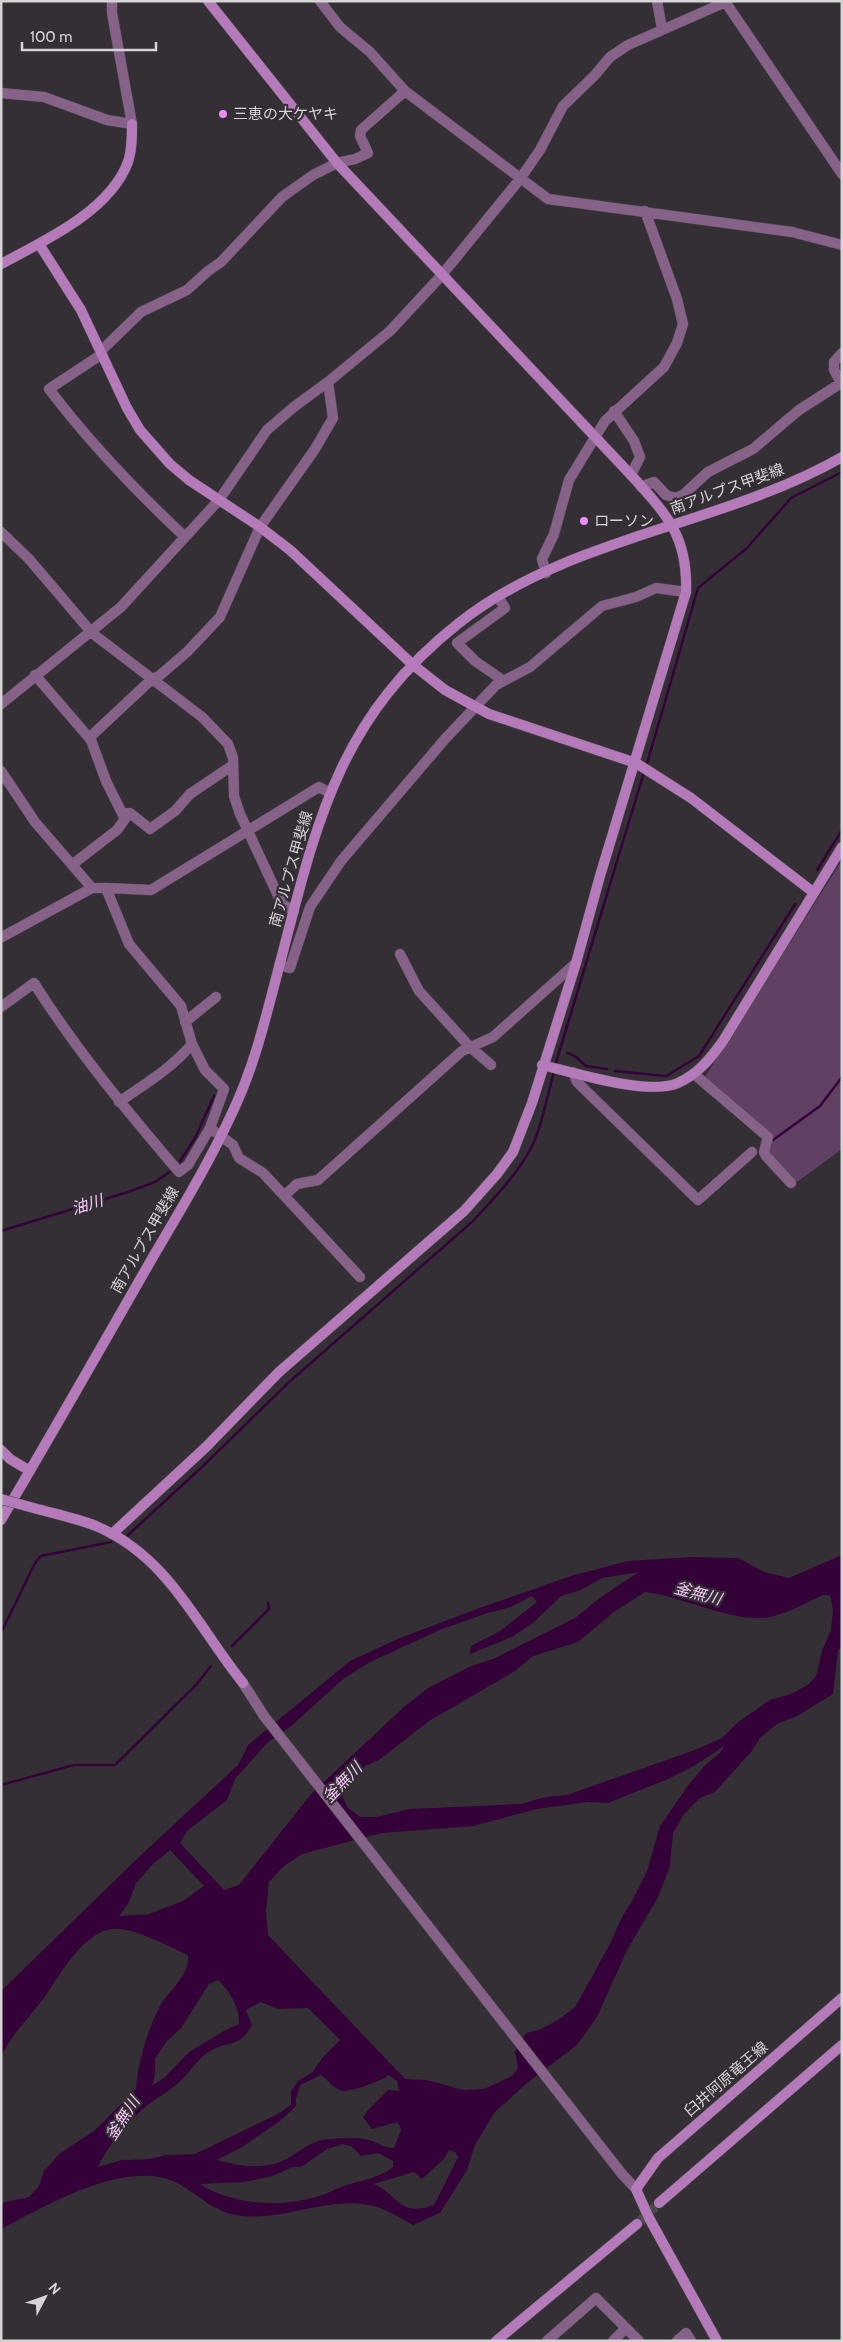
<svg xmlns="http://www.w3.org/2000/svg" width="843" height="2342" font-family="Cabin,'Noto Sans JP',sans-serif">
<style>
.green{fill:#614163}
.water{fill:#340238;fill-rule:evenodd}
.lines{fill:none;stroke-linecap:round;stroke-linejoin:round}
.stream{stroke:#340238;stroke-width:2.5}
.secondary-tunnel{stroke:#4c484d;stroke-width:10;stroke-dasharray:10 5;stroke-linecap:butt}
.street-casing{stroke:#514d52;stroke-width:11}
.secondary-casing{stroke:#514d52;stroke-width:11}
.street{stroke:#866188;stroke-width:10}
.secondary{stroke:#b57ab9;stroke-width:10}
.secondary-bridge-casing{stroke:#514d52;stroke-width:11;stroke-linecap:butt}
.secondary-bridge{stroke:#b57ab9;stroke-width:10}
.poi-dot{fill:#ef8bf7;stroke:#342f35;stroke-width:2}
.labels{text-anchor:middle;stroke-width:4.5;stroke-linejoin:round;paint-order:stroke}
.poi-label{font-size:15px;fill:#d6d3d6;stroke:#342f35;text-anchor:start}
.street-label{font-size:15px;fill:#d6d3d6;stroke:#342f35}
.water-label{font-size:16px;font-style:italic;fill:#f6c8f8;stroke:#342f35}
</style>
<rect width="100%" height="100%" fill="#342f35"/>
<path class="green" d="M842,860V1149L797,1182L768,1152L772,1144L705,1077Z"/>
<path class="water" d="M842,1555V1647L838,1650L833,1694L797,1716L777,1724L760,1738L751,1752L715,1792L700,1798L684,1814L673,1833L670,1866L658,1897L626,1952L597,2017L577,2045L527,2083L494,2113L475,2145L467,2170L440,2213L413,2225C400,2218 383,2207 369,2205C325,2197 285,2221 241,2216C212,2212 199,2194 175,2182C124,2159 46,2206 1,2229V2203L29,2197L39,2186L44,2171L59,2154L94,2131L136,2089C138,2062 147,2032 159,2008C168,1990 190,1977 188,1955C169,1947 132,1926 112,1929C84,1932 60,1974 46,1995C31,2016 12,2033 1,2057V1991L142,1854L238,1765L248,1745L350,1661L400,1638L474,1610L574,1575L628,1561L692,1557L738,1558L764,1572L789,1578ZM639,1572L601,1597L575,1618L493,1659L471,1666L428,1688L405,1706L311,1794L239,1885L224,1890L180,1843L187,1831L227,1800L235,1779L267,1743L290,1727L343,1679L370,1662L442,1629L488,1613L511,1607L532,1596L537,1602L500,1631L471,1646L470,1654L512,1637L533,1623L561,1596L581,1590L602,1578ZM645,1592C681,1596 726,1620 762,1618C782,1617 805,1603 823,1595H830L833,1610L831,1630L822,1651L816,1676L808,1685L791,1694L770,1700L738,1722L722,1738L695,1750L567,1795L546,1797L521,1804L409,1809L377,1817H360L347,1807L342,1795L365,1766L379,1760L429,1721L515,1671L533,1656L578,1642L614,1612ZM724,1746L720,1753L704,1766L687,1787L660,1826L647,1871L631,1903L622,1917L609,1946L575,2007L558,2020L539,2030L526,2033L515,2052L518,2068L512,2076L484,2089L463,2090L427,2080L405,2079L268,1935L266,1912L269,1882L283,1867L302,1854L382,1833L473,1826L537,1809L588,1802L608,1803L668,1779L694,1766ZM170,1850L204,1886L183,1901L149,1914L119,1916L128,1904L136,1883L152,1865ZM218,1980C229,1991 240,2007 239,2024L222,2032L189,2052L164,2078L152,2086L155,2075V2059L166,2042L181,2028L209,1984ZM261,2002L278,2009L308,2008L340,2040L322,2058L313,2072L298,2081L291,2092V2105L278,2114L195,2154L166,2155L150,2159L122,2160L98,2167C108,2145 127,2123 145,2107C156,2098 169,2092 179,2082C191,2072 197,2058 212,2050C231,2040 239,2048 252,2025L246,2010ZM321,2075C327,2079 333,2087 339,2090C349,2094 380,2081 389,2075L397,2081L399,2091L388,2090L368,2110L363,2117L372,2129L398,2122L401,2130L394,2148C384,2148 379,2143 369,2140C359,2137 341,2138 330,2139C314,2140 305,2147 292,2156C268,2171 244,2167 217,2160L242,2147L280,2121L296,2106V2099L300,2085ZM343,2144L351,2146L361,2156L378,2153L393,2161V2167C382,2177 359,2181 344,2186C335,2189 327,2194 319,2196C282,2208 232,2205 200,2184L244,2182L273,2176L292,2167H301L327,2149ZM449,2150L455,2152L458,2157L434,2205C398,2218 399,2194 373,2184L414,2172L422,2179L444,2159Z"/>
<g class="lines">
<path class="stream" d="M646,767L698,588L747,548L791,498L842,472
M817,870L842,830
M567,1053L575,1056L586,1066L607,1069
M555,1066L644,772
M615,1071L666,1076L699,1056L795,904
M773,1140L820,1106L842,1077
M180,1161L195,1138L214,1096
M1,1231L128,1192L155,1182L171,1171
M128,1535L202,1467L288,1383L473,1221C495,1197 520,1172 534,1142C543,1120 548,1094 554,1071
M1,1633L35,1563L41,1556L111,1542
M232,1646L269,1609L268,1603
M1,1785L74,1765H115L196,1685L211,1666"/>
<path class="secondary-tunnel" d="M637,2224L659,2203"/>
<defs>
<path id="street" d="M320,1L340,27L370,52L405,91L548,199L792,232L842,245
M657,1L662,29
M726,3L842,174
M1,93L44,97L107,120L132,124L112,13V1
M101,351L141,312L187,290L208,271L221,262L282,197L313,175L337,163L355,159L368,153L360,136L361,130L405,91
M102,354L49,389C90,443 136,491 185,537
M614,411L634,441L640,457L631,475
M641,487L654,482L666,495L675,498L683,495L708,472L753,449L799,410L841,383L834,370V362L842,353
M1,532L29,559L92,633L202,717L228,744L233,758L234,796L240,814L282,904L294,911
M546,573L542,559L554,534L569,480L605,421L664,367L677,343L683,324L677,299L645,211
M498,597L505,608L457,643L475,661L504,681
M35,675L91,740L106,781L125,819L117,830L73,864
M1,704L121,607L219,500L267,430L295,406L328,382L390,331L441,276L520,179L540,150L563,106L595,75L610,57L628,45L728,1
M89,738L152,679L159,676L187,652L220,617L260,527L315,449L333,418L328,382
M1,771L35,822L92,888
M123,814L130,813L150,829L175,811L190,794L233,765
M106,888L151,890L319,787L330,793
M2,937L92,888H106L129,944L181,1006L192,1044L205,1070L224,1089L210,1128L233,1145L239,1158L263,1173L360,1277
M400,954L419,991L469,1046L491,1065
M279,965L290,968L310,907L341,861L445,739L496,685L530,667L602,606L636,597L656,588L686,592
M1,1007L34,983C77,1051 127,1111 179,1172L188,1165L210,1128
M185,1022L216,997
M573,1072L577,1082L698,1200L752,1152
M694,1074L768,1137L764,1152L766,1156L791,1183
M119,1102C145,1084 172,1068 192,1044
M285,1195L297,1184L318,1180L462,1051L493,1037L576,963
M243,1683L264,1716L622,2174L636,2189
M547,2341L596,2298L639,2341
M613,2341L626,2328
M677,2341L686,2333L691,2341"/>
<path id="secondary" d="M39,244L81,310L127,408L140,430L170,464L189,480L260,527L290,550L412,664L445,690L489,714L636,763L691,798L813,892
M1,264C44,241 110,211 128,162C132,150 132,137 132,124
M542,1065C575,1073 649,1096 678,1083C698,1074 711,1058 723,1041L842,847
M1,1450L10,1459L30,1471
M41,1510C60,1515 78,1519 96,1526C169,1557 197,1626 243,1683
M1,1520C50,1437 98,1353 146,1269C176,1217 208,1166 233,1111C255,1065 266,1016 279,967C316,825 337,719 459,623C569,536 722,526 842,457
M112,1534L206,1447L279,1372L464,1211L497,1174L513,1152L532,1103L576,963L600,876L686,592C688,536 667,515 631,475L337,163L208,1
M659,2203L842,2045
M496,2341L637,2224
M717,2341L649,2218L636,2189L658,2158L842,1998"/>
</defs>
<use href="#street" class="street-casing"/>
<use href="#secondary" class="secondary-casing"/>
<use href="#street" class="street"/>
<use href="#secondary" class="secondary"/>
<defs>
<path id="secondary-bridge" d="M1,1499L41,1510"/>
</defs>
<use href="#secondary-bridge" class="secondary-bridge-casing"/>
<use href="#secondary-bridge" class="secondary-bridge"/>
</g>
<g class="poi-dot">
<circle cx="223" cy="114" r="5"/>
<circle cx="584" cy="521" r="5"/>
</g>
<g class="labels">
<g class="poi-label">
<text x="233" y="119">三恵の大ケヤキ</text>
<text x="594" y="526">ローソン</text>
</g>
<g class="street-label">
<text transform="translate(727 489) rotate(-20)" y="5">南アルプス甲斐線</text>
<text transform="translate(291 869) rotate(-74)" y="5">南アルプス甲斐線</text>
<text transform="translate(145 1240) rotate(-60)" y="5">南アルプス甲斐線</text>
<text transform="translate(726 2079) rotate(-41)" y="5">臼井阿原竜王線</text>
</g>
<g class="water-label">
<text transform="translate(87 1204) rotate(-17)" y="6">油川</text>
<text transform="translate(698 1593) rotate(15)" y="6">釜無川</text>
<text transform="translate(342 1782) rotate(-46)" y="6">釜無川</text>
<text transform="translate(122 2118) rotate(-57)" y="6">釜無川</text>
</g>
</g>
<rect width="843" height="2342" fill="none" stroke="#d6d3d6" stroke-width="5"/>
<g transform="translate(45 2297) rotate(49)" stroke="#342f35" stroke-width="4" paint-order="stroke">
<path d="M0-4L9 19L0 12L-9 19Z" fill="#d6d3d6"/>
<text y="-8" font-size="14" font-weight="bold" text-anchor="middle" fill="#d6d3d6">N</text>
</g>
<path d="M22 42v8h134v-8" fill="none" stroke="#d6d3d6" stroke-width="2.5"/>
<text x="30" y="42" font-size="15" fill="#d6d3d6" stroke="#342f35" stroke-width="4" paint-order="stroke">100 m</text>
</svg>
